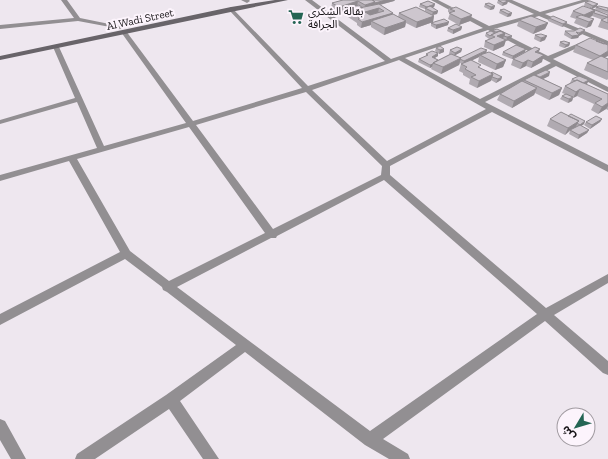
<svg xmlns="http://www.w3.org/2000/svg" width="608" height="459" font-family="'Zilla Slab','Noto Sans Arabic',serif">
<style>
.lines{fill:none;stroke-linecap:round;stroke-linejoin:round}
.street{fill:#928f92;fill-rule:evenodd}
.secondary{fill:#686469;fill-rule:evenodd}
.wall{fill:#b0aab1}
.shaded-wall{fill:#908b90}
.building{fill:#cdc6ce;stroke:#908b90;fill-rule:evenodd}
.labels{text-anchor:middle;stroke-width:4;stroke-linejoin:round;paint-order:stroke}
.far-poi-label{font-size:11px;fill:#171417;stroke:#fcf4fc;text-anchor:start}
.far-street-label{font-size:11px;fill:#171417;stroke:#fcf4fc}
</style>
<rect width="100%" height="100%" fill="#eee7ef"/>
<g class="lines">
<path class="street" d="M61,0H67L80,18L124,27L121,29L78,21L0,29V25L74,18Z
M241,0H249L250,1L247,3Z
M305,0H312L391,59L483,28L431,0H438L489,26L534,14L504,0H512L540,12L582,0H591L545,14L608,41V45L539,16L494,29L548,56L584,41H588V43L553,59L608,87V92L556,66L485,102L608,165V172L492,112L390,166V175L546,308L608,274V283L554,315L608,361V375L603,373L545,321L383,439L408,454L410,459H389L365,445L245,352L180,401L219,459H203L169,409L95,459H75L77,454L166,395L236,345L167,292L163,290L162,287L125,259L0,325V314L120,252L69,161L0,181V175L97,148L77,102L0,124V120L75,98L53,47L56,45L59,47L104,146L186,123L121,32L124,30L126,31L193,121L302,88L229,10L228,9L231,7L308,86L385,61ZM488,30L551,63L480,99L405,58ZM399,60L486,109L387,161L312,90ZM306,92L382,166L381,175L273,229L196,125ZM189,127L265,233L169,281L130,251L77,159ZM384,180L537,314L370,431L177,287L271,238H276L277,236Z
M0,419L5,421L26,459H11L0,440Z"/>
<path class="secondary" d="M275,0H288L0,60V56L231,7Z"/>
</g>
<path class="wall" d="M343,0H395L394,1L380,5L393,13V14L398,17L399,13L416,7L432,15L425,11V9L419,7L420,4L428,1L435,4L434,7L432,8L438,11L437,14L433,15L434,16L433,22L416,28L406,23L405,27L384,35L371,27V25L361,28L357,25V23L348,17V16L343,12L338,13L331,9L332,3Z
M498,0L508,1L507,4L502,6L497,3Z
M585,2L598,4L596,7L592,9L595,10L596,7L608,8V14L599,11L608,15V30L598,27L601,20H603L592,16L589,18L591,26L586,28L574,23L576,19L570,17L573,11L590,8L584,6Z
M489,3L494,9L490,10L484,7L485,4Z
M452,7L470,21L459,25L448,19L450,13L448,12V9Z
M504,9L511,16L507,17L499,13L500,10Z
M549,18L567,22L566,25L562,27L548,21Z
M519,20L548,23L545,29L533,34L517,26Z
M431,23L448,25L436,29L431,26Z
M462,27L461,30L453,34L447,31L448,28Z
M585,30L584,33L579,36L578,38L571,39L564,35L565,31Z
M492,31L511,39L506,41V40L504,46L493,51L484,47L485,41L489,39L485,36L486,33Z
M535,35L545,40L540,42L534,39Z
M596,41L606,43V45L605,58L608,59V79L607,80L584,70L587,63L593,60L573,52L576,45Z
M560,42L570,43L569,46L564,48L559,46Z
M436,48L444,52L439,54L438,53V56L435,58L438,60L450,54H449L450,50L462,49L461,52L455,55L460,58L486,53L506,60L503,67L495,70L478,62L479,57L472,60L480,68L491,73L502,77L501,80L496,83L491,80L477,88L469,84L470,79L463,75V73L459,71L461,64H462L460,63L459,65L441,74L431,69L432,67L430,68L418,62L419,59L426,56V54L438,53L435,51Z
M540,49L538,53L542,62L531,68L526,66L520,69L511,65L513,59H512L502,55L503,52H525Z
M549,76L543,79L562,88L559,95L549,100L535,93L534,95L512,108L497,100L500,94L523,82L524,80Z
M572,79L587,84H586L608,94V110L606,109L598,114L591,110L594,104L577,96L573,98L572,101L568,103L560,99L562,96L565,94L562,93L565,86L570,83Z
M568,116L585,121L584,124L581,126L589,130L587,133L578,139L569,134L570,131L565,135L547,126L550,119Z
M602,119L600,122L590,129L584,125L586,122Z"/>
<path class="shaded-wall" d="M386,0H395L394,1L375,6L379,8L378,14L364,18L365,5L375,2Z
M358,1L357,7L343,9V12L338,13L339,7Z
M508,1L507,4L502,6L503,3Z
M435,4L434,7L428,9L427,7Z
M598,4L596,7L591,9L593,6Z
M495,6L494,9L490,10L491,7Z
M595,10L592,16L584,20L582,19L584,15Z
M438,11L437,14L432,15L433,12Z
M393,13L392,19L371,21V25L361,28L362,22Z
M512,13L511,16L507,17L508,14Z
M472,15L470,21L459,25L461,19Z
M434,16L433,22L416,28L417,22Z
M594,19L591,26L586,28L589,22Z
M406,21L405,27L384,35L385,28Z
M449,22L448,25L436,29V25Z
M567,22L566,25L562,27L563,24Z
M548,23L545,29L533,34L536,27Z
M462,27L461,30L453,34V30Z
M585,30L584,33L579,36L578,38L571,39L572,36L579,35V33Z
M505,33L503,39L497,36Z
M512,36L511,39L506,41L507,37Z
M547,36L545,40L540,42L541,38Z
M506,40L504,46L493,51L494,45Z
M570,43L569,46L564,48L566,45Z
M444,49V52L439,54L440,50Z
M462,49L461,52L454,56L455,53Z
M526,49L525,52L512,59L513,56Z
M540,49L537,55L535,52Z
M487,50L486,54L480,55L479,57L463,65L464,61Z
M608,51V56L596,62L600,56Z
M438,53V56L431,60L432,57Z
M544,55L542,62L531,68L533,62Z
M461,58L459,65L441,74L443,67Z
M506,60L503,67L495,70L497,64Z
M528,60L526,66L520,69L523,63Z
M433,64L432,67L430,68V65Z
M550,72L549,76L539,81L540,77Z
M493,74L491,81L477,88L479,81Z
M502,77L501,80L496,83L498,79Z
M589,80L587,84L580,87L581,84Z
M537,88L534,95L512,108L514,101Z
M562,88L559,95L549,100L552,93Z
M580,89L577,96L573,98L572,101L568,103L569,99L573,98L576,92Z
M608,103V106L606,109L598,114L602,107Z
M602,119L600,122L590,129L592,125Z
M579,121L575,128L570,130L565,135L568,128Z
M585,121L584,124L578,128L580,125Z
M589,130L587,133L578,139L579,135Z"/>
<path class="building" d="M343,0H372L375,2L365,5L358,1L339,7L332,3Z
M373,0H386L375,3V2Z
M498,0H505L508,1L503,3Z
M428,1L435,4L427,7L420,4Z
M590,1L598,4L593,6L585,2Z
M489,3L495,6L491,7L485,4Z
M379,4L393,13L362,22L358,19L360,18L348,11L359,8ZM379,8L384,11L370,15L365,12Z
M359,5L363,8L348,11V13L343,9Z
M430,6L438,11L433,12L425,8Z
M583,6L595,10L584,15L573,11Z
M599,6L608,8V11L596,7Z
M416,7L434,16L417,22L399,13Z
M456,7L472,15L461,19L449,13L455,11L450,9Z
M590,8L608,15V17H607L594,13L595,10Z
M504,9L512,13L508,14L500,10Z
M393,14L406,21L385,28L371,21Z
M581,15L594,19L589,22L576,17Z
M531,16L548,23L536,27L519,20Z
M553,16L567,22L563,24L549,18Z
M608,17V23L601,20Z
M444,19L449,22L436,25L431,23Z
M456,24L462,27L453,30L448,28Z
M580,28L585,30L579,33L576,32L579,35L572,36L565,31H574Z
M497,29L512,36L507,37L504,36L505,33L500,31L496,32L492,31Z
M491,31L495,33L491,35L490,36L486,33Z
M500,31L505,33L497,36L506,40L494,45L485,41L495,37L491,35Z
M541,34L547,36L541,38L535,35Z
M590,38L608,45V51L600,56L576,45Z
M598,40L606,43L604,44L596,41Z
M564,41L570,43L566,45L560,42Z
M516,45L526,49L513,56L503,52Z
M440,46L444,49L440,50L436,48Z
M457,47L462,49L455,53L450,50Z
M535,47L540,49L535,52L544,55L533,62L528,60L523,63L513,59Z
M481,48L487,50L464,61L460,59L461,58H460Z
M432,51L438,53L432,57L438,60L433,63V64L430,65L419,59L428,55L426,54Z
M489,52L506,60L497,64L480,55Z
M451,54L461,58L443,67L433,63Z
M601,56L608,59V72L587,63Z
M471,60L481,65L478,67L493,74L479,81L471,77L476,75L465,69L467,67L461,64Z
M546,70L550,72L540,77L535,75Z
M492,72L502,77L498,79L492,77L493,74L491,73Z
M534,75L562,88L552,93L524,80Z
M579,76L589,80L583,83L577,80L575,81L572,79Z
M577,80L608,94V103L602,107L595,103L602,99L580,89L576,92L565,86Z
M522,81L537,88L514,101L500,94Z
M566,94L573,97L569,99L562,96Z
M561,112L579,121L568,128L550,119Z
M571,114L585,121L580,125L577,123L579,121L568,116Z
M596,116L602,119L592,125L586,122Z
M580,125L589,130L579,135L570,130Z"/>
<defs>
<symbol id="supermarket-bare" viewBox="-9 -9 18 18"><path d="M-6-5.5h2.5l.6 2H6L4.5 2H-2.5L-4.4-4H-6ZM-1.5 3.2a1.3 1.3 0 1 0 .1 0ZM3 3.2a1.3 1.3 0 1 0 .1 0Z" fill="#246554" stroke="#fcf4fc" stroke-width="2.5" paint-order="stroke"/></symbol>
</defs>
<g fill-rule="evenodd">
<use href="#supermarket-bare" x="285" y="6" width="22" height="22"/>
</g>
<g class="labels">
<g class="far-poi-label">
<text x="308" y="15">بقالة الشكري<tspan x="308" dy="13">الجرافة</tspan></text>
</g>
<g class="far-street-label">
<text transform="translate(140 19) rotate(-12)" y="4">Al Wadi Street</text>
</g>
</g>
<g transform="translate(576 427) rotate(232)"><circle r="19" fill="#fcf4fc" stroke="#a09aa0"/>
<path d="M0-3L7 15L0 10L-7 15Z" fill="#246554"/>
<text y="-6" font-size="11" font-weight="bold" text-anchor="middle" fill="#171417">ش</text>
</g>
</svg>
